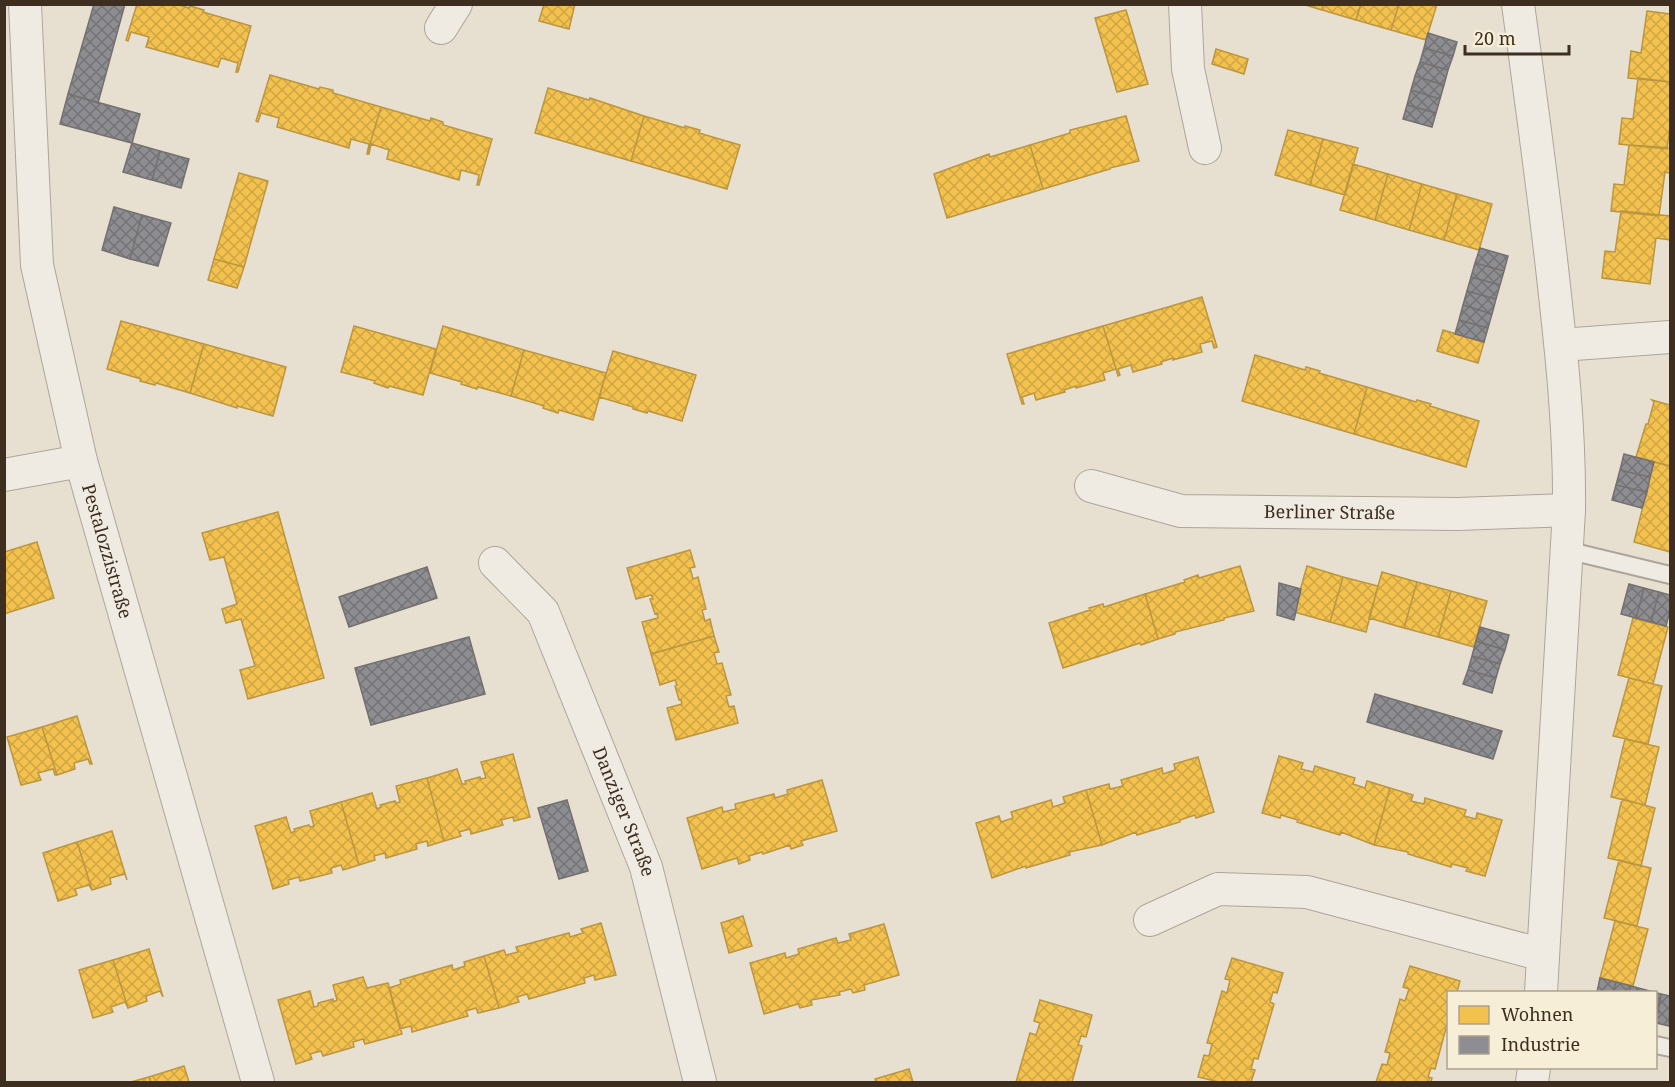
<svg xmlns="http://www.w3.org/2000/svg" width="1675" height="1087" font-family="'Noto Serif',serif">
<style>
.homes{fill:url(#homes-cross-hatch);stroke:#bc9540;stroke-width:1.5}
.industry{fill:url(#industry-cross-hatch);stroke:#757070;stroke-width:1.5}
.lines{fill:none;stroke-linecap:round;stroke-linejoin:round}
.service-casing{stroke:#ada599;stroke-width:20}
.minor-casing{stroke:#ada599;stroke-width:34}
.service{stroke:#efebe3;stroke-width:16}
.minor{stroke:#efebe3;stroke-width:32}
.labels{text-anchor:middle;stroke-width:6;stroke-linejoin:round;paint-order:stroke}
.street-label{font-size:18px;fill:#3d2e20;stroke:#f7eed8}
</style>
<defs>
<pattern id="homes-cross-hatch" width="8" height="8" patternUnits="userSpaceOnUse" patternTransform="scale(1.5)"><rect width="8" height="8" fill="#f2c14e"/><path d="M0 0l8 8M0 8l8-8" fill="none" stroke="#d0a644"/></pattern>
<pattern id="industry-cross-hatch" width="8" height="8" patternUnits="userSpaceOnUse" patternTransform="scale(1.5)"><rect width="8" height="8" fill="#8d8d92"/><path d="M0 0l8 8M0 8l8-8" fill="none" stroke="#747477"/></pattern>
</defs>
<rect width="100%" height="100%" fill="#e7e0d1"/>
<path class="homes" d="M137,4H176L189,8L190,6L204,10L203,12L251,26L238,72H236L238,63L221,58L218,67L146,47L149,37L131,32L128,41L126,40Z
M544,4H575L569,29L539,21Z
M1302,4H1323L1322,10Z
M1323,4H1361L1356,20L1322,10Z
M1361,4H1399L1391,30L1356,20Z
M1399,4H1437L1426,40L1391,30Z
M1126,10L1148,84L1117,92L1095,18Z
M1647,11L1670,14V82L1628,78L1631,51L1641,53Z
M1216,49L1248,59L1244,74L1212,64Z
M270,75L319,89L320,87L333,90V93L381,107L367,154L369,144L351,139L349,148L277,127L279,118L261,113L258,122L256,121Z
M1638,78L1670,82V127L1667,149L1619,144L1622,118L1633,119Z
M548,88L589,100L590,98L644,116L631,161L535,133Z
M381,107L430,121L431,118L443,122V125L492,139L479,185H477L479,175L461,170L459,180L387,159L389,150L371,144L369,154H367Z
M644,116L685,128V126L700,130L699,133L740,145L727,189L631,161Z
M1126,116L1139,161L1110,168V169L1043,189L1030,145L1070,133V130Z
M1288,130L1323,139L1310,185L1275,175Z
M1323,139L1358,148L1345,195L1310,185Z
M1030,145L1043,189L947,218L934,174L989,154L990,157Z
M1629,145L1670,148V173L1665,172L1659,216L1611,211L1614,184L1624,185Z
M1353,164L1388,174L1375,220L1340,210Z
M239,173L268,181L244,267L214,259Z
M1388,174L1422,184L1409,230L1375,220Z
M1422,184L1457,194L1444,240L1409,230Z
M1457,194L1492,204L1479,250L1444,240Z
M1621,211L1670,216V240L1656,238L1650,284L1602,278L1605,251L1615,252Z
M214,259L244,267L237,288L208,280Z
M1202,297L1217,347L1214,348L1212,341L1200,344L1202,352L1173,360V358L1161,362L1162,364L1133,372L1131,365L1118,369L1120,375L1118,376L1103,326Z
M121,321L204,344L190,393L156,383L155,385L140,381L141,379L107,369Z
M354,326L436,349L423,395L389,386L388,388L374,383L375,381L341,372Z
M443,326L524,350L511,396L478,387L477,389L461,384L462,382L430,373Z
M1103,326L1116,369L1103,373L1105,380L1076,388V386L1064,390L1065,392L1036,400L1034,393L1022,397L1024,404H1022L1007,354Z
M1443,330L1484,342L1478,363L1437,351Z
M204,344L286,367L273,416L237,406V408L190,393Z
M524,350L606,373L593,420L559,410L558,413L543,408L544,406L511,396Z
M613,351L696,375L682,421L648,411L647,413L633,409V407L599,397Z
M1255,355L1305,370L1306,367L1320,371L1319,373L1367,387L1354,434L1242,401Z
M1367,387L1416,402L1417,400L1431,404L1430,406L1479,421L1466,467L1354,434Z
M1652,400L1670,405V466L1636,457L1646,424H1648L1654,402Z
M1654,462L1670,466V552L1634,542Z
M278,512L324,678L248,699L240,670L255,666L241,619L226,623L222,609L237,604L224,557L210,560L202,533Z
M37,542L54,598L4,614V552Z
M690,550L695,567L690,568L693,579L698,577L706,609L702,610L705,621L710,619L714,636L651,654L642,622L658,618L657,613L655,614L650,599H653L651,595L636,599L627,568Z
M1240,566L1254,611L1224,618V620L1175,632V634L1158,639L1145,594L1185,582L1184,580L1198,575L1199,578Z
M1307,566L1343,577L1330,622L1294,612Z
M1382,572L1417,582L1404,628L1369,618Z
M1343,577L1378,586L1366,632L1330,622Z
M1417,582L1451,591L1438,637L1404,628Z
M1451,591L1487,601L1474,647L1438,637Z
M1145,594L1158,639L1141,645L1140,643L1063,668L1049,623L1090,610L1089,608L1103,604L1104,607Z
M1633,618L1668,627L1653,684L1618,675Z
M714,636L719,652L714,653L717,664L722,663L731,695L726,696L729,707L734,706L738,723L676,740L667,708L682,704L681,700H679L675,686L677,685L675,680L660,685L651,654Z
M1629,678L1662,686L1648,744L1613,736Z
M77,716L92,764H90L88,759L74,763L75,769L57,775L42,727Z
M42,727L57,775H55L53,769L38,773L41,780L21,785L7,737Z
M1625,739L1659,747L1645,805L1611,797Z
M513,754L530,817L514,821L513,817L501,820L503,825L471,834L470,829L459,832L461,836L444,841L427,778L457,769L462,784H466L465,781L480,777L481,779L486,778L481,762Z
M1279,756L1303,763L1301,769L1313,772L1315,766L1355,778L1353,784L1365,788L1367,781L1390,788L1374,845L1341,832L1340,835L1297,822L1298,820L1281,815L1280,818L1262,813Z
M1198,757L1214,812L1196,818L1195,815L1180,820V822L1137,835L1136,832L1102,845L1086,790L1109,784L1110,789L1123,786L1121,780L1162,768L1163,774L1175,770L1174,764Z
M427,778L444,841L428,846L427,841L416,844L417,849L386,858L385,853L374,856L375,860L359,865L341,802L372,793L377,809L381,807L380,805L395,801L396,803L400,802L396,786Z
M822,780L837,831L801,841L803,845L791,849L790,845L763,854L762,852L749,856L750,860L739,864L737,858L702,869L687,818L722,807L723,812L736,809L735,804L774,794L775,798L788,794L787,790Z
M1390,788L1413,795L1411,801L1424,804L1425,798L1466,810L1464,816L1476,819L1477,813L1502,820L1485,876L1466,871L1468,868L1452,864L1451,867L1408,854V852L1374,845Z
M1086,790L1102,845L1069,852L1070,855L1026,868V866L992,878L976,823L999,816L1001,822L1013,818L1011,812L1051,800L1053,807L1065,803L1063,797Z
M1622,799L1655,808L1641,866L1608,858Z
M341,802L359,865L343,870L341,865L331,868L332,873L300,881L299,877L288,880L289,884L273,889L255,826L286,817L291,833L295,831L294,829L309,825L310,827L314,826L310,811Z
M112,831L127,880L125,874L110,878L111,884L92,890L77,842Z
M77,842L92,890L89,885L75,889L77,895L58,901L43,853Z
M1619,860L1651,868L1637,926L1604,918Z
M743,916L752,946L729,953L721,923Z
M1615,921L1648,929L1633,986L1600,978Z
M601,923L616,975L595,980L594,975L584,978L585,983L529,999L527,994L517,997L519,1002L499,1008L484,956L504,950L506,955L518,952L516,947L569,933L570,937L583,933L581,929Z
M884,924L899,975L864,985L865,990L853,993L851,989L839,992L840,995L811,1000L812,1005L800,1008L798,1004L764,1014L750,963L785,953L786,958L799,954L798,949L836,938L838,943L851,940L849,934Z
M149,949L163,997L160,991L146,996L147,1001L128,1008L113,960Z
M484,956L499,1008L478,1013L476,1008L466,1011L468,1016L412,1032L411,1026L400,1029L389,988L401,984L400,980L452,965L453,970L465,966L464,962Z
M1232,958L1283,973L1277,993L1273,992L1270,1002L1274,1004L1258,1059L1254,1058L1251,1069L1255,1070L1251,1082H1219L1198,1077L1204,1055L1209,1056L1212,1044L1207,1043L1222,991L1227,993L1230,980L1225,979Z
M113,960L128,1008L125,1002L111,1007L113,1012L93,1018L79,970Z
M1410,966L1460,981L1457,992H1448V1021L1435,1069L1431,1068L1428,1077L1432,1078L1431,1082H1376L1382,1064L1387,1065L1390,1053L1385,1052L1400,999L1405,1001L1409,989L1403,987Z
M363,977L367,988L388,983L402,1034L365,1044L363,1039L353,1042L354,1047L323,1056L321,1051L310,1054L312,1059L296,1064L278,1000L310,991L314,1007L318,1006V1003L333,999V1002L337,1000L333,985Z
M1040,1000L1092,1015L1086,1037L1081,1036L1078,1045L1082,1046L1072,1082H1016L1030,1033L1036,1035L1040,1023L1034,1021Z
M184,1066L189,1082H151L149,1077Z
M909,1069L913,1082H876L875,1079Z
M149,1077L151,1082H131Z"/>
<path class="industry" d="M94,4H125L98,103L68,94Z
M1428,33L1457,42L1453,56L1424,48Z
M1424,48L1453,56L1448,70L1420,62Z
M1420,62L1448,70L1444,85L1415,76Z
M1415,76L1444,85L1440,99L1411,90Z
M1411,90L1440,99L1436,113L1407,105Z
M68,94L140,114L132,143L60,124Z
M1407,105L1436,113L1432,127L1403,119Z
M132,143L160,151L152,180L123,172Z
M160,151L189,159L181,188L152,180Z
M114,207L142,215L130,259L102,250Z
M142,215L171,223L158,266L130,259Z
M1480,248L1508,256L1504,271L1475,263Z
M1475,263L1504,271L1500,285L1471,277Z
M1471,277L1500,285L1496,299L1467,291Z
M1467,291L1496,299L1492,314L1463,305Z
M1463,305L1492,314L1488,328L1459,320Z
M1459,320L1488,328L1484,342L1455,334Z
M1624,454L1654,462L1650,477L1620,470Z
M1620,470L1650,477L1647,492L1616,485Z
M1616,485L1647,492L1642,508L1612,500Z
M427,567L437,598L349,627L339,597Z
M1279,583L1301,589L1294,620L1277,615Z
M1629,584L1644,588L1636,618L1621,614Z
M1644,588L1659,592L1651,622L1636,618Z
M1659,592L1670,595V611L1666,626L1651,622Z
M1480,627L1509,635L1505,650L1476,641Z
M469,637L485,694L371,725L355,668Z
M1476,641L1505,650L1500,664L1472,656Z
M1472,656L1500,664L1496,678L1468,670Z
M1468,670L1496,678L1492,693L1463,684Z
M1375,694L1502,731L1493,759L1367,722Z
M567,800L588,871L559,879L538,808Z
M1600,978L1616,982L1613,992H1597Z
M1616,982L1631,986L1629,992H1613Z
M1631,986L1646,990L1645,992H1629Z
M1646,990L1661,994L1656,1016V992H1645Z
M1661,994L1670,996L1669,1026L1656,1023Z"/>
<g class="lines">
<defs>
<path id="service" d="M1566,550L1670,575
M1656,1045L1670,1048"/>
<g id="minor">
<path id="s1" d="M25,4L37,265L81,461L258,1082"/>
<path d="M1185,4L1188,69L1205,148"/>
<path d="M1518,4C1530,92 1542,180 1552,268C1561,348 1570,429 1569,510L1541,992"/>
<path d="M441,28L456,4"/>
<path d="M1561,345L1670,337"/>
<path d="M4,475L81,461"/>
<path id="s2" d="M1091,486L1181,511L1458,514L1569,510"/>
<path id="s3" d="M495,563L543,612L646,867L700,1082"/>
<path d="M1150,920L1218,889L1307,892L1543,955"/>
<path d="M1532,1082L1534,1068"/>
</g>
</defs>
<use href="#service" class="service-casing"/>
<use href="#minor" class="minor-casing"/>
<use href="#service" class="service"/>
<use href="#minor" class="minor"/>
</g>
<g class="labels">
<g class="street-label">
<text dy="6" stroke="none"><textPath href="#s2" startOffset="242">Berliner Straße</textPath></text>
<text dy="6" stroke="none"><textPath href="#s1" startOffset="556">Pestalozzistraße</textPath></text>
<text dy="6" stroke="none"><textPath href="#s3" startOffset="284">Danziger Straße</textPath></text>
</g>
</g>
<rect width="1675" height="1087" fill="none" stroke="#3d2e20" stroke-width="12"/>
<rect x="1447" y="991" width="210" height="78" fill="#f7eed8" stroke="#ada18e" stroke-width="1.5"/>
<rect x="1459" y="1006" width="30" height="18" fill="#f2c14e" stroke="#ada18e" stroke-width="1.5"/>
<text x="1501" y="1021" font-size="18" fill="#3d2e20">Wohnen</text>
<rect x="1459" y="1036" width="30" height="18" fill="#8d8d92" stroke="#ada18e" stroke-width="1.5"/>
<text x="1501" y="1051" font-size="18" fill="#3d2e20">Industrie</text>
<path d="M1465 45v9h104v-9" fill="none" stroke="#3d2e20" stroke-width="3"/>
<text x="1474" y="45" font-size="18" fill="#3d2e20" stroke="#f7eed8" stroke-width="4.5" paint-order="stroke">20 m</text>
</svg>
